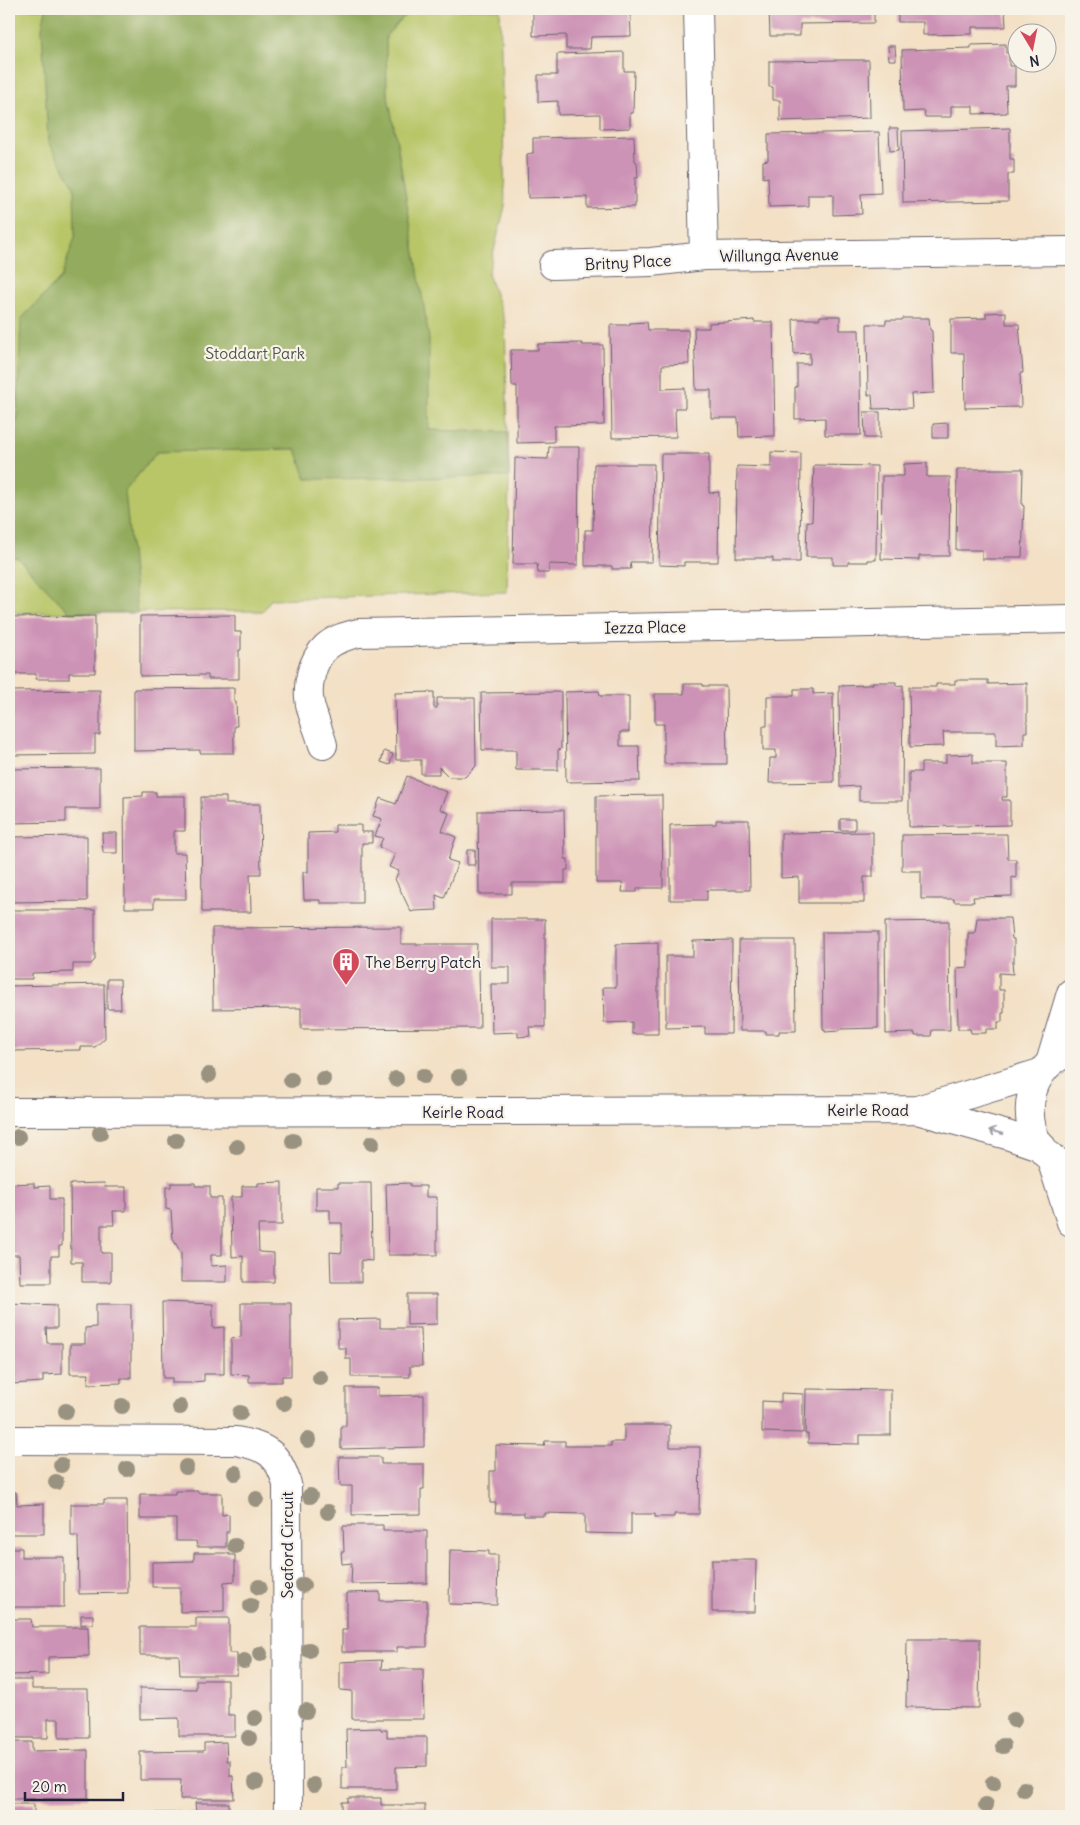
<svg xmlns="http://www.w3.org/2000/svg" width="1080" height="1825" font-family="Delius,sans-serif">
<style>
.green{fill:#b8c668;stroke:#6d7452}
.forest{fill:#92ab5c;stroke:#5a664c}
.building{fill:#cd93b6}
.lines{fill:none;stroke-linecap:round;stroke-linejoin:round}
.minor-casing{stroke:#6b646b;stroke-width:30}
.tertiary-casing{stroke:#6b646b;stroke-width:30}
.minor{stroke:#fff;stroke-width:28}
.tertiary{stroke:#fff;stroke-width:28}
.tree{fill:#999280}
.oneway{stroke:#9c9ca7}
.labels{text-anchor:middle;stroke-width:4.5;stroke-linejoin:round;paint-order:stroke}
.street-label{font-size:16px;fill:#22223b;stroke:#f7f3e8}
.park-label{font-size:16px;fill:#4f5348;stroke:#f7f3e8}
.poi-label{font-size:16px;fill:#22223b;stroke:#f7f3e8;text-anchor:start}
</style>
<rect width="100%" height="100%" fill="#f7f3e8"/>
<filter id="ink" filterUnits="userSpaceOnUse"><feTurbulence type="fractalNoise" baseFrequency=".02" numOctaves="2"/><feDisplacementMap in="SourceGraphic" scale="10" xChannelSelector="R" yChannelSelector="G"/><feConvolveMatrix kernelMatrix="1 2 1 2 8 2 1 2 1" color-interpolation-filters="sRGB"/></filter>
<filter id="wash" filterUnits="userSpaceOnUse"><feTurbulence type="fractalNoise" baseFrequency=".0096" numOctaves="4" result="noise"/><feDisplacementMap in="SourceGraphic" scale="20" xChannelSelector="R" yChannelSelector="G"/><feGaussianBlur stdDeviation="1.12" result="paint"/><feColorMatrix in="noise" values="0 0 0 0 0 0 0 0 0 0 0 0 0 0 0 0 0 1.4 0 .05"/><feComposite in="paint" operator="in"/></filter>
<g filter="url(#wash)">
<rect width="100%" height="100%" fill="#f3e0c5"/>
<path class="green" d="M9,9H500L505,206L488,274L505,322L509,477L507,592L271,599L263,611L9,613Z"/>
<path class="forest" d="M46,9H411L386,36L387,91L397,143L429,338V430L508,432L509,477L306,479L296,449L157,452L125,491L137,613H70L18,558L9,556V427L17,421L21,319L61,278L75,237L74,186L48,142L42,28Z"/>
<g id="blocks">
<path class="building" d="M533,9H630L631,36L591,37L590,49H566V35L533,36Z
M769,9H874V23L800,24V36H770Z
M898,9H1005L1006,27H972V34L923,35V22H898Z
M1006,44V53H1009V66H1015V86H1006L1007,113L973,114V106H951V117H925L924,111L903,112L902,50L971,48V45Z
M888,46H895L896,60H889Z
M624,52V71H634L633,113H630V128L600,129V114L558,115V101L538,102V75H557V54Z
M843,60H869L870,118L780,121V100H773V87H769V61Z
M889,128H898L899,150L890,151Z
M1010,128V159H1014V174H1008V201L903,203L902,131Z
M879,132L881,193L861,194L862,214L833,215V195H808V206L769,207L768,177L763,178V161L768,160V134Z
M634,136L635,161L637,162L638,178H635V207L587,208V197L528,198L527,154L533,153V138Z
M1006,312V324H1019L1023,373H1020L1021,407L965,408L964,353H951V319L986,318V313Z
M820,316H840V330H859L861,435H825V418L795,419V387H797V364H810V353L794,354L793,319H820Z
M903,318H929L930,330L932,331L934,393L911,394L912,408L873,409L872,395H868L867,324H886V320H902Z
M754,320V322H773L775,436L739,437L738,418H711V390H696L694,328H709V323Z
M647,322L648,330H688L689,364L662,365V389L685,388V408H675L676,437L612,438L610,325H629L630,323Z
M582,343V345H603L604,425L554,426V442L517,443V386H512L511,350H538V344Z
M864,412H880V438H865Z
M948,423V438H933V424Z
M549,447H579L578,565L549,564V573H538L537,564H513L515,458L548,459Z
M771,452L801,453L800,562H773V558H736L737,466L771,467Z
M661,454H709V493L719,492L718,562H684V566L659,565Z
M927,463V477H950L949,556H919V560L881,559L882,476H904V464Z
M594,464H654L652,562H630L631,569H612V566H585V530H593Z
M814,465L877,466L876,560H868V562H848V565H833V557H806L807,521L812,522Z
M957,469H1023L1022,505L1024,506L1022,557H1004L1005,559H982V550H956Z
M235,615V632H241V650H239V679H208V675L140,676V616Z
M95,616V673H69V679H36V674H9V617Z
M955,680H988V684L1027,683V732H1024V745L996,746V732H943L944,746L910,747L909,687H936V684H955Z
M872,682H896V686L903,685L902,801H859V786L840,787L839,686L868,685V684H873Z
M684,684H703V686H726L727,764H664V724H655V694H684Z
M234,688V702H236L237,726H234V753H200V750L134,751V689Z
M794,689H813V694L833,693L834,782L769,783L770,758H776V750H763V726H767V696H794Z
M100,690V735H95V754L9,755V691Z
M599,691L600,696H629V732H620V746H639L640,781L566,782L565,692Z
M434,692V708H437V698H475L476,766L465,777H449L439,767V774H421V760H396L395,693Z
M561,692V749L558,750V770H516V750H482L481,693Z
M384,751L393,754L390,765L381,762Z
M973,754V763H1007V797H1002V800H1010V825L909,827V772H921V763H946V755Z
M100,768V809H66V822L9,823V769Z
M407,776L447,792L440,809L449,813L442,831L456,837L448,860L458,863L444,898L436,895L437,910L414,911L411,912L395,879L399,871L389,867L395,854L379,847L383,838L375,836L382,819L373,816L380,798L396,804Z
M143,792H156V796H185V831H174V853H185L186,899H154V908H125L124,797L143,796Z
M662,795L663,888H637V892H622L623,883H596V796Z
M201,797H226V804H260L261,874H250L251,912H202Z
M564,810L565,859H568V870H565V883H512V894H479L478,811Z
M840,819H855V830H840Z
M716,820H749L750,890H707V900H670V825L716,824Z
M335,825H361V832H372V843H362V903H320V900H304L303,872H308V833L335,832Z
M873,832V877H864V903H799V877L781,878V833Z
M102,833H117V853H103Z
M1007,834L1008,859H1016V878L1012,877V896L973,897L974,902H954V899H921V871H902V835Z
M87,836V901L9,902V837Z
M467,850H475V865H467Z
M9,910H95V960L91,964H73V972L32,973V979H9Z
M977,918H1010L1012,939H1014V962H1012L1013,974L999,973V990H1004V1013H1002V1022H998V1029H986V1033H971L970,1029H958L957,968L968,967V933H975Z
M491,919H545V1027H529L530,1036L518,1037V1032L492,1033L491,984H510V967H491Z
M949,921L950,1030H932L931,1036H915V1033L886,1034L885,922Z
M401,927V944H477L476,963H479L480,1028L301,1029V1008L213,1009L212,928Z
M822,932H878V1028L840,1029L839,1031L825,1032V1029H823Z
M732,940L731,1034H705V1027L666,1028V956H693V941Z
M739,940H795L796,1031H779V1034H766V1031H740Z
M658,943V1034H632V1022L604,1023L603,987H616V944Z
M107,979H120L121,1009H107Z
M104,984L105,1038L95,1047H81V1050L9,1051V986Z
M282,1182V1225H258L259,1252L274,1253V1282H243V1256L232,1257L231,1197H242V1186H258V1183Z
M34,1183V1187L50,1186V1199H62V1246H59V1256H51V1283H20L19,1255H11L9,1188L10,1184Z
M104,1183L105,1187H126V1211H113L114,1225H101V1253H111V1282H82V1262H71L70,1184Z
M171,1183H195V1186H210V1198H222V1255H211V1266L227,1265V1282H181V1253L173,1239L171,1210L166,1209V1187H171Z
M338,1183H371L372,1261L361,1260V1282H331L330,1252L342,1253V1223H330V1210H316V1187H338Z
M410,1183V1186H426V1197H437V1255H388L386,1184Z
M407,1294H437V1324L407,1325Z
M162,1302L213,1304V1328L224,1327V1374H204V1381L193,1382V1383H172V1378H163Z
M9,1303L57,1305V1328H46L47,1343H62V1374L43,1375V1382L12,1384V1378H9Z
M241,1303H291V1376H282V1382H249V1375L231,1374V1338L241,1337Z
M96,1304H131V1378H121V1383L88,1384L89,1374H70V1344H85V1328L96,1327Z
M380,1319V1328H421L422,1366H410V1377H351V1359H346V1348H338V1320Z
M346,1388H378V1396L424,1395V1447L341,1449V1426H346Z
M806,1389L891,1390V1435H860V1444L808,1443V1434H805Z
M781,1393L803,1394V1433L762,1432V1401L781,1402Z
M624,1425H670V1447H700L699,1514H674V1517H655V1514H631V1534L585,1533V1514L545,1513V1516H524V1513H495L496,1503H490V1471H496V1445L544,1446L545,1441H565V1446H611V1442H624Z
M339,1457H381V1464H424V1489H421V1514L352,1515V1486H340Z
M175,1491H198V1493H222V1515L229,1514V1532H226V1547H197L196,1541H176V1519H140V1494H175Z
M9,1492H16L17,1505L44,1504V1534H9Z
M104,1500H127L128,1593L79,1594L78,1536H71V1504H104Z
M351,1525H383V1531H427V1583L351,1584L352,1563L342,1564L341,1552H344L343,1526H351Z
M9,1548H22V1557H64V1607H9Z
M450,1550L489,1551V1555H498L497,1605L449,1604Z
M194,1553H229V1555H235V1581L224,1582V1611L180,1612V1587H152V1562L194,1561Z
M712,1560H756L755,1612H712Z
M380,1592V1601L427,1600V1647H397V1652H342V1630H347V1593Z
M81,1615H93V1624L81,1625Z
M196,1618H229V1653H237V1675H180L179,1655H140V1627H196Z
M9,1619H31L32,1627H88L89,1656L48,1657V1674L9,1675Z
M907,1639H980L979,1708L906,1707Z
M382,1660L381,1669H423L424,1719H352V1691L340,1690V1662Z
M9,1680H32V1689H88L89,1738H59V1719H48V1738H9Z
M196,1680H228V1715H235V1736H179V1718L140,1719V1688L196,1689Z
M381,1728V1730H387V1737H427V1766L396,1767V1789H342V1767H347L346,1729Z
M9,1742H32V1751L88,1750V1798L9,1799Z
M226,1742L227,1761H230V1776H233L234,1799H180L181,1780H140V1752L204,1751V1743Z
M348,1798H381V1805H425V1816H342V1802H348Z
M195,1803H229V1816H156V1813H196Z
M9,1804H34V1813H75V1816H9Z"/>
</g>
</g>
<g filter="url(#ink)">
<use href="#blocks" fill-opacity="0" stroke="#6b646b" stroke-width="1"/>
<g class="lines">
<defs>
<path id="minor" d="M698,9L704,256
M553,265L651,262L704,256L1071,251
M323,745C319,731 313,718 310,704C306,686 312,660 326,647C335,639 346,636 358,633L1071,619
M1050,1063L1071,993
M1050,1156L1071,1222
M9,1440L236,1441C267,1447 278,1453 287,1484L288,1816"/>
<path id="tertiary" d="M1071,1052C1017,1067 1015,1154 1071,1167
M917,1110L1040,1073
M9,1112L917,1110L1007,1135L1042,1147"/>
</defs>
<use href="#minor" class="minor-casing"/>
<use href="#tertiary" class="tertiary-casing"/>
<use href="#minor" class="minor"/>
<use href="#tertiary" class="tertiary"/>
</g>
<g class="tree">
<circle cx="209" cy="1075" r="8"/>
<circle cx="423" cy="1076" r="8"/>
<circle cx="459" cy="1077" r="8"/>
<circle cx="323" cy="1079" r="8"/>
<circle cx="396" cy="1079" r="8"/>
<circle cx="291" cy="1080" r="8"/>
<circle cx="100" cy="1133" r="8"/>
<circle cx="18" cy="1137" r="8"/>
<circle cx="176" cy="1141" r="8"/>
<circle cx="293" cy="1141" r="8"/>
<circle cx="372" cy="1143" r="8"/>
<circle cx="237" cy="1147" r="8"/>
<circle cx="320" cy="1378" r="8"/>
<circle cx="284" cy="1403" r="8"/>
<circle cx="122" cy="1406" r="8"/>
<circle cx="180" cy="1407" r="8"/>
<circle cx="66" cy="1411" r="8"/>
<circle cx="240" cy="1413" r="8"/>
<circle cx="308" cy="1440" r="8"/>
<circle cx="61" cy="1465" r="8"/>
<circle cx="186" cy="1467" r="8"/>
<circle cx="127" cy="1469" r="8"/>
<circle cx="235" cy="1473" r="8"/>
<circle cx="56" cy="1482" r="8"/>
<circle cx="310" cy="1496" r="8"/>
<circle cx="256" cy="1499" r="8"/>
<circle cx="328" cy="1512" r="8"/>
<circle cx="235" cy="1546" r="8"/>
<circle cx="303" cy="1585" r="8"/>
<circle cx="259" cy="1587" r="8"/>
<circle cx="251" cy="1606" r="8"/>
<circle cx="309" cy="1650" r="8"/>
<circle cx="260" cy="1654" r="8"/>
<circle cx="244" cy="1661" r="8"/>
<circle cx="306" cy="1711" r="8"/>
<circle cx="255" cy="1718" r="8"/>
<circle cx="1014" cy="1720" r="8"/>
<circle cx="249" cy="1738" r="8"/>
<circle cx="1003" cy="1746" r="8"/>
<circle cx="256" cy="1782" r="8"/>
<circle cx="993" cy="1783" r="8"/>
<circle cx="314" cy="1785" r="8"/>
<circle cx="1024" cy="1789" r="8"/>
<circle cx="986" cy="1805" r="8"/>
</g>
<defs><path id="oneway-shaft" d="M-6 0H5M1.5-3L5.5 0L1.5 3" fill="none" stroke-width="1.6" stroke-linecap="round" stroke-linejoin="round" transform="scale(1.25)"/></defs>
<use class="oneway" href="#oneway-shaft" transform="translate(996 1132) rotate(-165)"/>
</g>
<defs>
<symbol id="building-pin" viewBox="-11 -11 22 30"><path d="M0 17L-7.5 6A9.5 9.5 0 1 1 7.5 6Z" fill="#d1495b" stroke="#f7f3e8"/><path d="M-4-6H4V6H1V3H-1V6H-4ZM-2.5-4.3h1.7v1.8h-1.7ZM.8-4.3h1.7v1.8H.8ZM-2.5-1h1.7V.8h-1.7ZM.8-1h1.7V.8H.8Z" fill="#fff"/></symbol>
</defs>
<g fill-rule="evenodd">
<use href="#building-pin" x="330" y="946" width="32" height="43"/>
</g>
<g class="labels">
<g class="street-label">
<text transform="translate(779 255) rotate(-1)" y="6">Willunga Avenue</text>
<text transform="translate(628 262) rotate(-3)" y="6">Britny Place</text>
<text transform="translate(645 627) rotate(-1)" y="6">Iezza Place</text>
<text x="868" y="1116">Keirle Road</text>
<text x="463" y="1118">Keirle Road</text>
<text transform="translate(287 1545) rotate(-90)" y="6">Seaford Circuit</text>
</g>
<g class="park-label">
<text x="255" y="359">Stoddart Park</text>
</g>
<g class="poi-label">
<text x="365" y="968">The Berry Patch</text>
</g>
</g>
<rect width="1080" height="1825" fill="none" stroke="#f7f3e8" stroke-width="30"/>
<g transform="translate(1032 48) rotate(170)"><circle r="24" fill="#f7f3e8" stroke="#a29fa3"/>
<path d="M0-4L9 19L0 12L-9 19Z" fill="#d1495b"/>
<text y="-8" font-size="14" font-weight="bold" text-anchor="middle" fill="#22223b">N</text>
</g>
<path d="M25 1792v8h98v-8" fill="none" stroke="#22223b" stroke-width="2.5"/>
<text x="32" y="1792" font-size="15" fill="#22223b" stroke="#f7f3e8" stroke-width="4" paint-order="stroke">20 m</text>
</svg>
